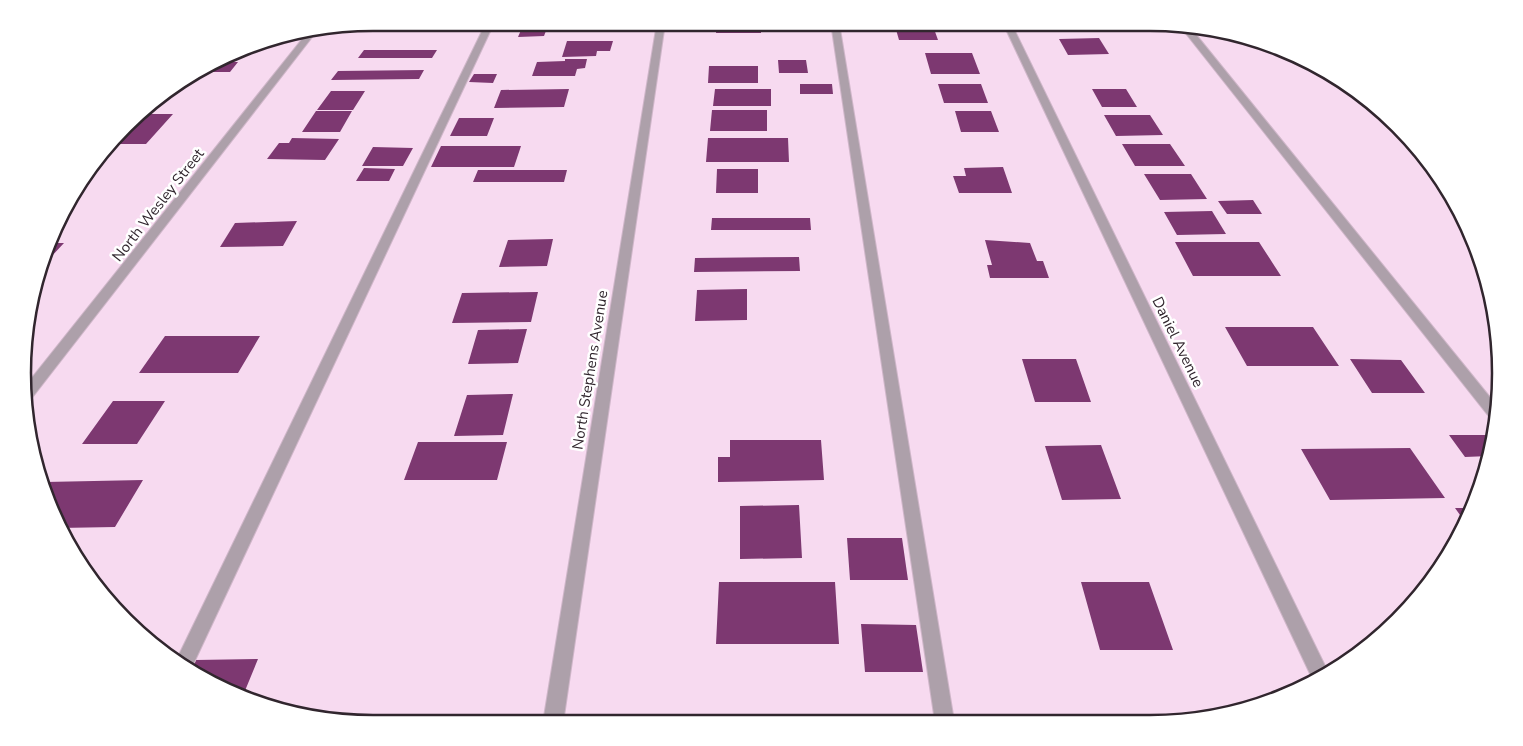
<svg xmlns="http://www.w3.org/2000/svg" width="1523" height="746" font-family="'Nunito Sans',sans-serif">
<style>
.building{fill:#7d3871}
.lines{fill:none;stroke-linecap:round;stroke-linejoin:round}
.service-casing{stroke:#cfb6c9;stroke-width:2}
.minor-casing{stroke:#cfb6c9;stroke-width:2}
.service{fill:#ada0aa;fill-rule:evenodd}
.minor{fill:#ada0aa;fill-rule:evenodd}
.labels{text-anchor:middle;stroke-width:5;stroke-linejoin:round;paint-order:stroke}
.street-label{font-size:15px;fill:#31262e;stroke:#fff}
.rim{fill:none;stroke:#31262e;stroke-width:2.5}
</style>
<rect width="100%" height="100%" fill="#f7daf0"/>
<path class="building" d="M524,23H549L544,36L518,37Z
M573,23H609L606,32H570Z
M717,23H761V33H716Z
M848,23H877L878,28H849Z
M1048,23H1086L1090,29H1051Z
M895,26H933L938,40H899Z
M1099,38L1109,54L1068,55L1059,39Z
M567,41H613L610,51H597L596,56L562,57Z
M364,50H437L432,58H358Z
M925,53H972L980,74H931Z
M565,59H587L585,68L577,69L575,76H532L537,62L565,61Z
M778,60H806L808,73H779Z
M220,62H238L230,72H202Z
M709,66H758V83H708Z
M424,70L419,79L331,80L338,71Z
M474,74H497L493,83L469,82Z
M800,84H832L833,94H800Z
M938,84H981L988,103H944Z
M569,89L564,107L494,108L501,90Z
M715,89H771V106H713Z
M1092,89H1126L1137,107H1102Z
M331,91H365L353,110H317Z
M712,110H767V131H710Z
M316,111H352L340,132H302Z
M955,111H991L999,132H961Z
M139,114H173L146,144H117L125,136H116Z
M1104,115H1150L1163,135L1116,136Z
M459,118H494L487,136H450Z
M292,138L339,139L325,160L267,159L279,143H289Z
M708,138H788L789,162H706Z
M1122,144H1170L1185,166H1135Z
M441,146H521L514,167H431Z
M373,147L413,148L403,166H362Z
M1003,167L1012,193H959L953,176H966L964,168Z
M364,168L395,169L389,181H356Z
M717,169H758V193H716Z
M478,170H567L564,182H473Z
M1144,174H1191L1207,199L1160,200Z
M1253,200L1262,214H1227L1218,201Z
M1212,211L1226,234L1177,235L1164,212Z
M712,218H810L811,230H711Z
M297,221L283,246L220,247L235,223Z
M553,239L547,266L499,267L508,240Z
M985,240L1030,243L1037,261H1043L1049,278H990L987,265H992Z
M1175,242H1259L1281,276H1193Z
M53,243H64L50,258H47Z
M799,257L800,271L694,272L695,258Z
M747,289V320L695,321L697,290Z
M538,292L531,322L452,323L462,293Z
M1225,327H1313L1339,366H1247Z
M527,329L518,363L468,364L478,330Z
M165,336H260L238,373H139Z
M1022,359H1076L1091,402H1035Z
M1350,359L1401,360L1425,393H1372Z
M513,394L503,435L454,436L467,395Z
M113,401H165L137,444H82Z
M1449,435H1494L1489,456L1465,457Z
M730,440H821L824,480L718,482V457H730Z
M418,442H507L497,480H404Z
M1101,445L1121,499L1062,500L1045,446Z
M1410,448L1445,498L1330,500L1301,449Z
M143,480L115,527L59,528L45,482Z
M799,505L802,558L740,559V506Z
M1455,508H1473L1465,522Z
M847,538H902L908,580H850Z
M719,582H835L839,644H716Z
M1081,582H1149L1173,650H1100Z
M861,624L916,625L923,672H865Z
M258,659L242,698L191,671L196,660Z"/>
<g class="lines">
<defs>
<path id="service" d="M486,23H494L190,671L176,661Z
M831,23H839L954,721H935Z
M1180,26H1189L1497,406L1496,420L1491,419Z"/>
<path id="minor" d="M657,23H665L563,723H543Z
M1003,23H1011L1327,670V672L1313,680Z
M316,32L31,399L26,400L27,384L307,33Z"/>
</defs>
<use href="#service" class="service-casing"/>
<use href="#minor" class="minor-casing"/>
<use href="#service" class="service"/>
<use href="#minor" class="minor"/>
</g>
<g class="labels">
<g class="street-label">
<text transform="translate(158 205) rotate(-52)" y="5">North Wesley Street</text>
<text transform="translate(1178 342) rotate(64)" y="5">Daniel Avenue</text>
<text transform="translate(590 370) rotate(-81)" y="5">North Stephens Avenue</text>
</g>
</g>
<path d="M0 0H1523V746H0ZM373 31H1150A342 342 0 0 1 1492 373V373A342 342 0 0 1 1150 715H373A342 342 0 0 1 31 373V373A342 342 0 0 1 373 31Z" fill="#fff" fill-rule="evenodd"/>
<path class="rim" d="M373 31H1150A342 342 0 0 1 1492 373V373A342 342 0 0 1 1150 715H373A342 342 0 0 1 31 373V373A342 342 0 0 1 373 31Z"/>
</svg>
